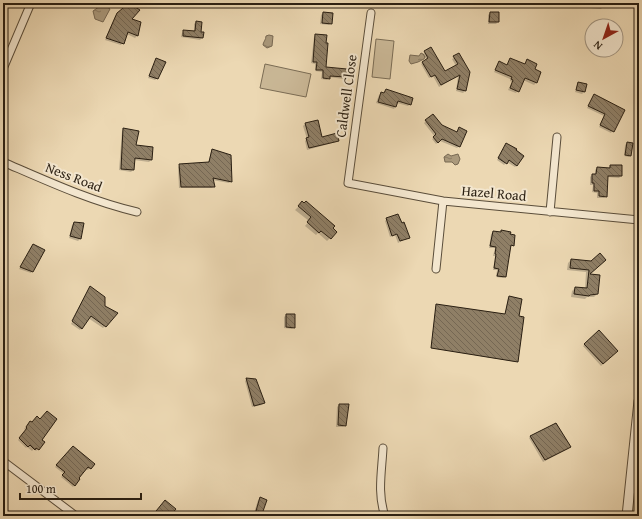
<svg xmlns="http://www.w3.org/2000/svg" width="642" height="519" font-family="'Gentium Book Plus',serif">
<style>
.park{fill:#cbb998;stroke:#7a6c55}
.water{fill:url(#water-ripples);stroke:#776852}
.shadow{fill:#0003}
.building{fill:url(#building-back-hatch);stroke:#2a1f12}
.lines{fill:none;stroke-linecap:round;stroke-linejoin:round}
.minor-casing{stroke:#5a4d3a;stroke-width:9}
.tertiary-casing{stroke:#5a4d3a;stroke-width:11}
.minor{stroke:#f3e6ce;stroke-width:7}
.tertiary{stroke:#f3e6ce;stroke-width:9}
.labels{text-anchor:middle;stroke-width:4;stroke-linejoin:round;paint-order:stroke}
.street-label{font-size:14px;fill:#2a1f12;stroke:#f3e6ce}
</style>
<defs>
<pattern id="water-ripples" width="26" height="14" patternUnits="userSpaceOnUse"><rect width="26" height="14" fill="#aa997c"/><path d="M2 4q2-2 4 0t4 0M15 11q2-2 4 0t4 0" fill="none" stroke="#8b7c64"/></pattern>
<pattern id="building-back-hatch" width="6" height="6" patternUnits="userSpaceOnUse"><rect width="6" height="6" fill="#8f7f66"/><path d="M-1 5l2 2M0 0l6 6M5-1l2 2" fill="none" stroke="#756753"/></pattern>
</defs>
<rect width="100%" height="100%" fill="#ecd8b3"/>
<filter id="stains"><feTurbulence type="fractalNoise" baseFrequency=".005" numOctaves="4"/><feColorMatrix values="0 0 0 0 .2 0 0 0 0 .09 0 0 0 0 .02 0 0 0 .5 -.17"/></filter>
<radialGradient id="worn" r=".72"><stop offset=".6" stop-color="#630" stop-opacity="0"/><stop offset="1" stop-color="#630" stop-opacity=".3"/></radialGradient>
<path class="park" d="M376,39L394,41L390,79L372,77Z
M265,64L311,74L306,97L260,88Z"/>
<path class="water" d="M103,4L110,9L103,22L95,19L93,11Z
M269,35L273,36L272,46L267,48L263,45C263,42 266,40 266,36Z
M421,53L423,54L425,57L424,59L418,62L411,64L409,61L410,55L419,56Z
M448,154L451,156L458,154L460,159L458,164L455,165L452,162H445L444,157Z"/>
<path class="shadow" d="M297,3H310L308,7Z
M590,3H603V7L601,9L589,8Z
M323,13L331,23L329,25L320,24L321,15Z
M490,13L498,22L496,24H488V15Z
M118,14L140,23L137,36L135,38L127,34L121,45L105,40L115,16Z
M196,22L202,38L200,40L181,37L182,33L184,31L194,32V24Z
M316,35L325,68L345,77L343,79L329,77L327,80L321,79L322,72L315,71V64L311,63L314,37Z
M425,52L444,73L456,66L452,59L459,54L465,91L463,93L456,91L458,76L439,87L433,76L429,78L421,64L427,60L423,54Z
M156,59L157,78L155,80L148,78Z
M510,60L524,65L527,61L533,69L540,72L536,83L534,85L523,80L516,93L508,90L512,82L510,81V79L494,72L499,62L507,66Z
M579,83L584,92L582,94L575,92L577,85Z
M386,90L410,104L408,106L397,103L394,109L376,103L379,95L381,93L383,94Z
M594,95L624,110L611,133L599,127L604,116L587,108Z
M433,115L442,126L456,133L459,129V146L457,148L440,141L436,144L432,139L435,137L424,123Z
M317,121L322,138L338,140L336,142L307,150L305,141L307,139L303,126L305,124Z
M124,129L135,146L151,160L149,162L134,160L133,170L131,172L119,170L122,131Z
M627,143L631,155L629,157L624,156L625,145Z
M506,144L517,165L515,167L507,162L504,165L497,160Z
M213,150L231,181L229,183L212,180L214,186L212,188H179L178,167L180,165L208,163L211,152Z
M610,166L621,176L619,178L607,177L606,196L604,198H597V193L592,192L593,185H590V177L592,175H595V170L597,168L608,169Z
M302,203L330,238L327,241L318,233L316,235L305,226L309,221L295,210Z
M387,219L409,237L398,243L395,235L390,237L385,221Z
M74,223L80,239L78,241L69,238L72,225Z
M493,232L509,235L513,245L510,247L505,277L503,278L496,277L497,270H493L495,256H493L495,248H489L491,234Z
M33,245L32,271L31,273L19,269Z
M604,259L588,275L599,276L597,294L594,297H587L585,299L571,297L572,291L575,288L585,289L586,272L567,270L568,263L571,260L591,262Z
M90,287L105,326L103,328L88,318L80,330L71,324Z
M508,297L518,317L516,362L431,348L436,305L505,315Z
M286,315L294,327L292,329L284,328V317Z
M599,331L617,351L601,366L583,346Z
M247,379L264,403L262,405L252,407L245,381Z
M339,405L345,425L343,427H336L337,407Z
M30,422L41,440L38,449L36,451L34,449L32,451L27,447L26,448L18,440L26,430L24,429Z
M531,436L568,449L543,462L529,438Z
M71,449L94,464L88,470L86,469L73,487L61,477L64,474L55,467Z
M260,498L266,501L261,514L260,516L254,513L258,500Z
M136,512L141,516H132Z
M361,512L363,516H346Z"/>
<path class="building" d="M129,3L140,10L132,19L141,22L138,36L128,32L124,44L106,38L117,13Z
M323,12L333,13L332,24L322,23Z
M490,12H499V22H489Z
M196,21L202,22L201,32H204L203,38L183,36V30L195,31Z
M315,34L327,35L326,43H328L326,67L347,69L346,77L330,76V79L323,78V70H316L317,62H313Z
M431,47L445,71L458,64L453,56L459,53L470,72L466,91L457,89L460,75L441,85L435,75L431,77L422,62L428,58L424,51Z
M156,58L166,62L158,79L149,76Z
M510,58L525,64L527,59L537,64L535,69L541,72L537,83L525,78L519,92L510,88L513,80L511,79L512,77L495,70L499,61L507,65Z
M578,82L587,84L585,92L576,90Z
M386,89L413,98L411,105L398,101L396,107L378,102L381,92L384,93Z
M594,94L625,110L614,132L600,125L605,114L588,106Z
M433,114L442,125L457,132L459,127L467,131L460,147L442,139L438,143L433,137L436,134L425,120Z
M318,120L322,137L337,133L339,141L309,148L306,138L309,137L305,123Z
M123,128L139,131L136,145L153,147L152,160L135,158L134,170L121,169Z
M627,142L633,143L631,156L625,155Z
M506,143L517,149L516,150L524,156L517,166L509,160L507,164L498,158Z
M212,149L231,155L232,182L213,178L215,187H181L179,164L209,162Z
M610,165H622V176H608L607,197L599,196V191H594V183H592V174H596L597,167L610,168Z
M302,201L304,203L306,201L335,226L333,228L337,232L331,239L321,231L319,233L307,222L311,217L298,206Z
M398,214L402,223L404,222L410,238L400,241L397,234L392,236L386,218Z
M74,222L84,223L81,239L70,236Z
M501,230L511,232L510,234L515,235L514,246L511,245L506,277L497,276L499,269L494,268L496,254H495L496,247L490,246L493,231L501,232Z
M33,244L45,250L33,272L20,267Z
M600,253L606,260L590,274L600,275L598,294L590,295L589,296L574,294L575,287L587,288L589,270L570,268L571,259L591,261Z
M90,286L105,297V306L118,313L106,327L91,316L82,329L72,321Z
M509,296L522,299L519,316L524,317L518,362L431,348L436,304L505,314Z
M286,314H295V328L286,327Z
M599,330L618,351L603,364L584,344Z
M246,378L256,379L265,403L254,406Z
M339,404H349L346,426L338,425Z
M47,411L57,419L42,440L45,442L39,450L36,448L35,450L30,445L28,447L19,438L27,428L26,427L30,421L32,422L37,416L40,419Z
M556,423L571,447L545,460L530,436Z
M73,446L95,464L91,469L88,467L79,478L80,479L75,486L62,475L65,472L56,465Z
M260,497L267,500L262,514L256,511Z
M165,500L176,509L170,516H152Z"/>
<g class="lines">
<defs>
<path id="minor" d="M371,13L348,183L443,201L639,220
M3,69L31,3
M3,162C47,181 90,201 137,212
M550,212L557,137
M436,269L443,201
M383,448C382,470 377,494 385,516
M3,461L76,516"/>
<path id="tertiary" d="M627,516L639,401"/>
</defs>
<use href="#minor" class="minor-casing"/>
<use href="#tertiary" class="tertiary-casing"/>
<use href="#minor" class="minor"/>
<use href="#tertiary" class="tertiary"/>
</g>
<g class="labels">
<g class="street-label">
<text transform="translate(346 96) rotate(-82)" y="5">Caldwell Close</text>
<text transform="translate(74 177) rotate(21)" y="5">Ness Road</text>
<text transform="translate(494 193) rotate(5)" y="5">Hazel Road</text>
</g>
</g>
<rect width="642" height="519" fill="none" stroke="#ecd8b3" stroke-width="16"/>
<rect x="4" y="4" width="634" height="511" fill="none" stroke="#2a1f12" stroke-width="2"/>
<rect x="8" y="8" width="626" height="503" fill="none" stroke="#2a1f12"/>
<g transform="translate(604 38) rotate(220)"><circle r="19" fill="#f3e6ce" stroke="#a39683"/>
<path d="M0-3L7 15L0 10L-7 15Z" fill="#8f2418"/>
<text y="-6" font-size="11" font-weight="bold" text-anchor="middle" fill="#2a1f12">N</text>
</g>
<path d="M20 493v6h121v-6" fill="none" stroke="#2a1f12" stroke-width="2"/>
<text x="26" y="493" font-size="12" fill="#2a1f12" stroke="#f3e6ce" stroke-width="3" paint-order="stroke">100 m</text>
<rect width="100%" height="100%" filter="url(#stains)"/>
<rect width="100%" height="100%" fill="url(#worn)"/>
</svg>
